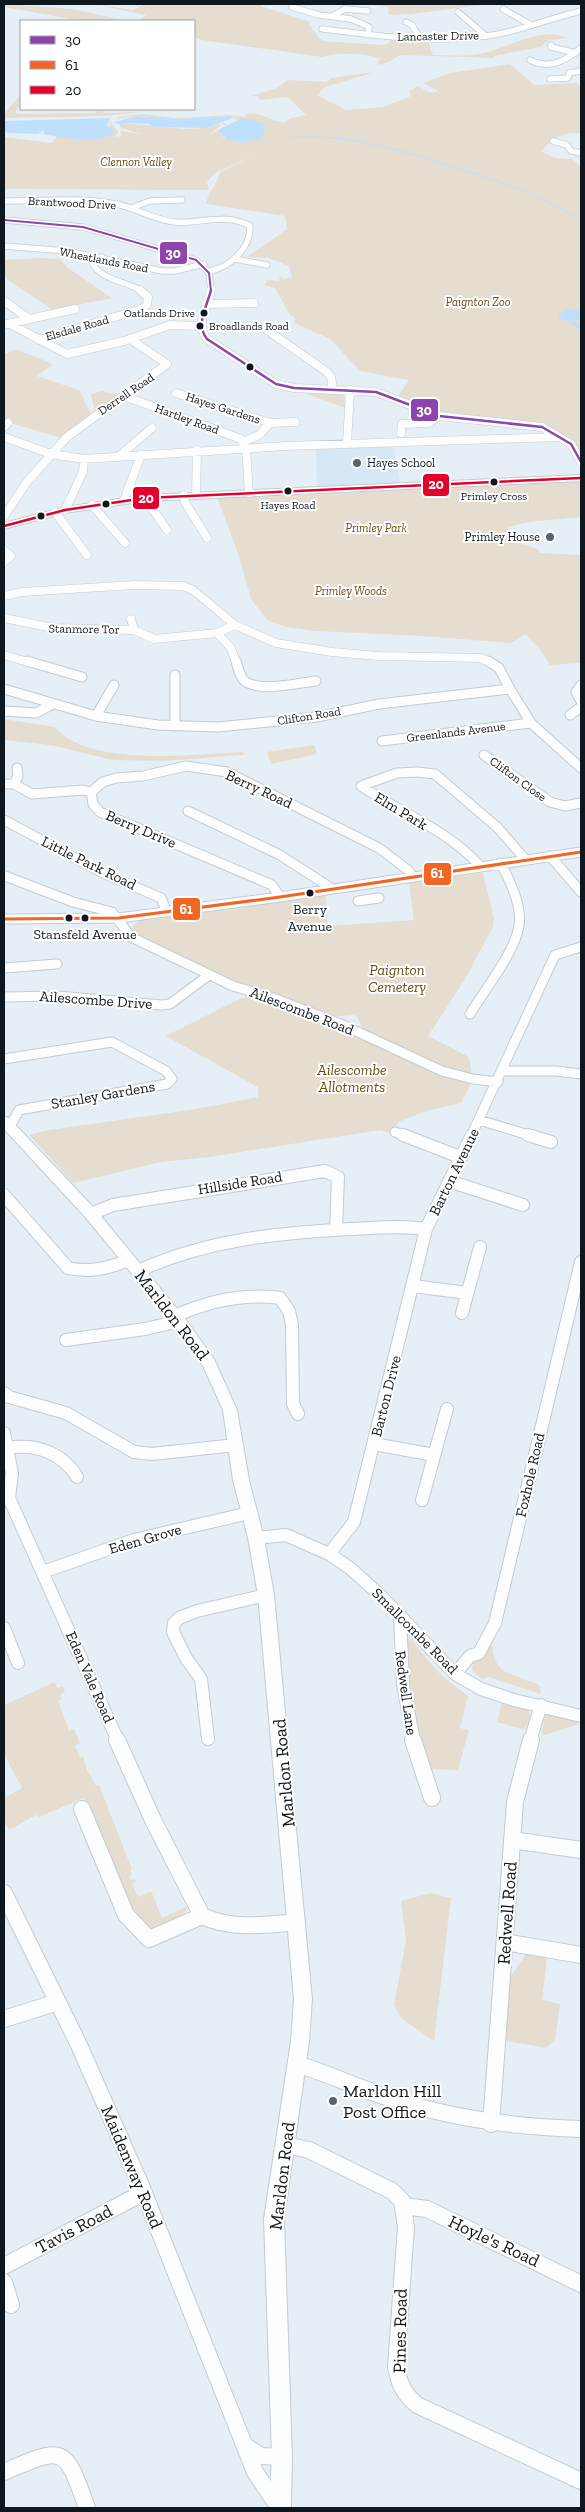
<svg xmlns="http://www.w3.org/2000/svg" width="585" height="2512" font-family="'Zilla Slab',serif">
<style>
.built{fill:#d6e7f5}
.green{fill:#e5ddd0}
.water{fill:#bee0fc}
.lines{fill:none;stroke-linecap:round;stroke-linejoin:round}
.stream{stroke:#bee0fc;stroke-width:1}
.minor-far4-casing{stroke:#c3cbd2;stroke-width:7}
.minor-far3-casing{stroke:#c3cbd2;stroke-width:9}
.minor-far2-casing{stroke:#c3cbd2;stroke-width:11}
.minor-far1-casing{stroke:#c3cbd2;stroke-width:14}
.minor-casing{stroke:#c3cbd2;stroke-width:18}
.major-casing{stroke:#c3cbd2;stroke-width:2}
.minor-far4{stroke:#fbfdfe;stroke-width:5.5}
.minor-far3{stroke:#fbfdfe;stroke-width:8}
.minor-far2{stroke:#fbfdfe;stroke-width:9}
.minor-far1{stroke:#fbfdfe;stroke-width:12}
.minor{stroke:#fbfdfe;stroke-width:16}
.major{fill:#fbfdfe;fill-rule:evenodd}
.bus-1-far1-casing{stroke:#fff;stroke-width:4}
.bus-1-casing{stroke:#fff;stroke-width:5}
.bus-2-casing{stroke:#fff;stroke-width:6}
.bus-3-casing{stroke:#fff;stroke-width:5}
.bus-1-far1{stroke:#8e44ad;stroke-width:2}
.bus-1{stroke:#8e44ad;stroke-width:2.5}
.bus-2{stroke:#f26522;stroke-width:3}
.bus-3{stroke:#e4002b;stroke-width:2.5}
.bus-dot{fill:#0e171e;stroke:#fff;stroke-width:2}
.poi-dot{fill:#5a636a;stroke:#fff;stroke-width:2}
.labels{text-anchor:middle;stroke-width:4;stroke-linejoin:round;paint-order:stroke}
.far-bus-label{font-size:11px;fill:#0e171e;stroke:#fff}
.far-street-label{font-size:12px;fill:#0e171e;stroke:#fff}
.far-park-label{font-size:12px;font-style:italic;fill:#684c15;stroke:#fff}
.far-poi-label{font-size:12px;fill:#0e171e;stroke:#fff;text-anchor:start}
.bus-label{font-size:14px;fill:#0e171e;stroke:#fff}
.street-label{font-size:15px;fill:#0e171e;stroke:#fff}
.park-label{font-size:15px;font-style:italic;fill:#684c15;stroke:#fff}
.near-street-label{font-size:18px;fill:#0e171e;stroke:#fff}
.near-poi-label{font-size:18px;fill:#0e171e;stroke:#fff;text-anchor:start}
.line-badge{stroke:#fff;stroke-width:2}
.badge-label{font-size:14px;text-anchor:middle;font-weight:bold;fill:#fff}
</style>
<rect width="100%" height="100%" fill="#e7eff6"/>
<path class="built" d="M393,443L400,483L317,486L316,445Z"/>
<path class="green" d="M4,4L72,9L128,21H81L4,7Z
M93,4L133,10L145,4H263L261,6L310,22L309,25L322,41L383,45L389,43L392,37L428,41L433,55C449,55 465,57 480,54C506,49 543,25 568,38L549,40L540,47L494,56L495,58L400,55L387,63L377,65L380,58C363,53 339,52 322,57L202,40L194,37V21H137L146,15Z
M367,4H491L411,14L389,15L388,7Z
M510,64L534,85L577,83L581,87V133C565,132 550,137 542,152L556,158L572,159L581,167V459L571,444L554,432L455,418L396,399L409,380L360,371L330,339L294,323L295,318L290,315L275,288L265,285L267,280L279,281L280,276L283,279L292,277L289,266L269,258L247,257L287,229L285,216L206,204C208,191 218,184 220,172L257,154L215,173L207,182L209,190L4,189V137L52,143L57,136L97,139L111,129L108,123L112,124L118,132L115,137L122,136L120,131L141,134L121,128L120,125L123,123L185,129L206,128L219,124L221,125L209,135L218,130L224,138L255,139L263,132L265,125L240,119L236,120L233,116L178,119L138,116L117,119V117L142,114L177,118L230,115L245,117V114C261,111 269,121 284,123L291,118L306,115L287,97L260,100L258,96H251L277,88L288,80L327,82L331,78L366,73H372L325,87L317,95L346,110L384,107L411,96L409,91L418,86L430,93L439,91L423,83L451,73Z
M21,94V104L16,111L17,114L95,113L98,109H105L103,113L141,112L105,116L4,118V114Z
M41,258L60,259L68,268L112,298L53,310L8,280L4,273V260Z
M16,349L53,364L37,376L79,390L92,416L61,438L4,421V354Z
M102,391L119,395L95,413L91,394Z
M299,391L344,394L345,408Z
M581,481V517L529,522L508,527L514,542L538,549L540,553L581,555V663L550,665L540,649L525,634L511,643L423,636L315,631L286,627L267,620L251,599L238,553L217,497H261Z
M4,719L55,727C90,768 194,754 243,752L244,755L163,761L113,760L50,745L4,740Z
M314,745L317,754L271,764L267,752Z
M483,873L494,918L493,927L464,981L428,1036L469,1057L472,1077L443,1069L365,1033L357,1017L353,1015L330,1017L271,992L250,988L136,935L132,930L134,925L140,920L240,908L325,893L328,926L414,920L409,883Z
M248,996C273,1002 296,1011 320,1021C331,1026 340,1033 352,1034L440,1075L471,1083L461,1103L426,1111L398,1122L394,1135L380,1130L210,1157L161,1162L73,1183L29,1135L49,1130L196,1109L258,1097V1087L166,1036L235,1001Z
M405,1633L441,1675L468,1696L460,1728L469,1730L458,1770L426,1769L410,1709Z
M491,1646L493,1647C493,1657 496,1664 503,1671L537,1684L540,1686L541,1694L488,1677L482,1679L472,1670L473,1662L477,1661Z
M55,1682L57,1688L63,1686L65,1692L60,1694L62,1699L58,1701L69,1731L74,1729L80,1743L75,1746L80,1757L83,1756L87,1770L96,1786L99,1785L132,1869L130,1870L132,1874L129,1876L131,1880L135,1879L136,1882L132,1884L138,1897L151,1891L162,1918L188,1906L182,1918L151,1930L135,1919L84,1798L39,1817L36,1815L9,1830L4,1821V1798L22,1788L4,1754V1705Z
M502,1701C510,1703 530,1705 530,1715C531,1720 526,1725 525,1730L497,1722Z
M549,1713L578,1721V1724L546,1735L541,1734L544,1724L542,1720Z
M430,1893L451,1898L434,2041L401,2018L394,2005L406,1940L401,1901Z
M527,1953L547,1957L542,2000L560,2004L555,2040L546,2048L506,2041L510,1977Z"/>
<path class="water" d="M138,116L178,119L233,116V118L206,128L153,127L150,124L123,123L120,125L114,122Z
M110,118L107,125L115,131C103,146 64,137 47,135L44,134L43,130L38,134L7,133L4,129V121Z
M240,119H250L265,125L264,134C250,145 229,146 218,130Z
M581,309V321L566,320L581,324V331L569,322L559,319V315L567,310Z"/>
<g class="lines">
<path class="stream" d="M109,122H114
M222,123L226,125
M290,138C339,133 383,146 429,159C482,175 534,191 581,221
M255,139L267,142"/>
<defs>
<path id="minor-far4" d="M292,7L319,15L351,19L369,27L368,35
M503,9L529,24
M458,12L486,36
M334,15L345,9L368,11
M406,22L412,25L419,37
M322,29C378,36 436,44 493,35C523,30 551,18 581,11
M551,45V47L576,53
M530,60C550,70 565,61 581,48
M550,79L568,78L569,73L581,71
M553,141L567,145L571,151L581,153
M4,201C41,201 79,197 116,204C136,208 154,220 175,222C201,224 225,212 250,226C251,248 230,267 210,271
M131,208L150,201L182,200
M4,220L83,227L196,260L209,273L211,291
M4,246L67,251L162,271H175L204,264
M102,257L93,264C101,280 128,282 142,291
M235,259L267,265"/>
<path id="minor-far3" d="M211,290C207,307 195,324 207,339L276,384L294,388L376,392L439,416L542,427L571,444L581,462
M4,301L28,318
M206,304L254,303
M7,324L75,309
M10,324L67,354L124,341L170,325L200,326
M264,328L327,372L331,377L333,390
M39,340L141,309L147,305L148,297L140,290
M176,393L270,423L295,422
M124,396L241,439L246,448L249,493
M4,427L8,423
M401,433L402,424L429,423L439,416
M4,437L51,454L84,459L286,446L559,437
M243,442L259,435L270,423
M347,444L350,390
M118,457L152,428
M184,495L185,502L207,538
M196,495L197,450
M145,498L167,530
M124,500L141,455
M92,505L125,543
M65,510L83,472L84,459
M55,512L87,555
M5,515L27,482L67,437L167,364L130,339
M4,550L11,556L4,562
M4,596L22,592L134,585L183,586L193,590L235,625L276,643L332,652L379,656L482,658L490,663
M4,618L53,628L134,630
M131,619L134,630L154,639L217,633L235,625
M217,633L231,648L236,663
M4,655L31,663"/>
<path id="minor-far2" d="M27,661L82,677
M236,661C238,668 240,678 246,682C262,692 298,683 316,681
M488,661L499,668L510,689
M175,675V726
M581,685L576,692L581,701
M4,689L96,716L158,725L218,727L317,717L379,704L510,689L531,723L581,768
M4,711L36,713L53,704
M570,715L581,707
M96,716L114,685
M382,741L531,723
M484,755L550,802L565,806L581,803
M4,784H14L32,794L83,790L91,792L93,804L100,812L272,885L280,897
M14,784L18,776L17,768
M91,792L103,782L116,778L143,776L186,766L227,772L379,848L409,871L412,877
M188,811L280,855L331,888
M4,820L101,872L161,898L167,912
M550,856L581,892
M481,867C448,830 401,813 361,786L397,773L417,772L435,774L498,828L525,859
M5,876L73,902L112,912L131,937L233,986L273,998L343,1025L442,1071L473,1079L498,1082
M358,901L379,898
M4,919L119,918L280,897L581,852
M4,968L57,964
M4,997L58,996L162,1005L170,1004L209,975
M470,1014C485,989 514,954 519,926C522,905 510,880 500,863
M4,1059L112,1042L166,1071L172,1079L167,1084L19,1110L10,1126
M503,1071H556L581,1074
M479,1120L532,1136
M395,1132L406,1136
M471,1136L555,955L581,947"/>
<path id="minor-far1" d="M403,1135L460,1157
M528,1135L551,1142
M449,1181L523,1205
M4,1195L68,1268C90,1273 109,1268 129,1260
M91,1214L113,1205L325,1171L338,1177L336,1230
M138,1271C206,1240 276,1233 350,1229C375,1228 401,1225 426,1229L472,1135
M413,1286L467,1293
M462,1313L480,1247
M175,1316C209,1301 243,1293 280,1298L289,1311L292,1325L293,1404L298,1414
M66,1340L145,1329L179,1321
M4,1393L9,1397L66,1413L134,1452L152,1454L236,1445
M4,1433L12,1473L9,1498L118,1741
M374,1444L434,1455
M8,1448C35,1443 63,1453 77,1477
M422,1500L447,1409
M256,1538L286,1535L329,1554L350,1568L382,1597L455,1674L481,1689L514,1700L581,1716
M329,1554L354,1522L426,1229
M43,1572L134,1540L249,1513
M400,1615L403,1685L414,1741
M4,1628L18,1663
M455,1674L470,1656L479,1653L495,1623L581,1262
M208,1739L201,1679L186,1658L173,1632L174,1623L179,1618L197,1611L266,1595
M530,1741L541,1705"/>
<path id="minor" d="M117,1740L153,1820L202,1916
M413,1740L432,1798
M82,1809L126,1915L149,1939L202,1916C233,1930 264,1925 297,1922
M512,1840L581,1850
M4,1893L79,2045L142,2188L255,2472L279,2508
M505,1942L581,1955
M4,2019L58,2002
M297,2064C329,2074 358,2088 390,2098C452,2119 516,2127 581,2129
M491,2124L515,1802L531,1740
M285,2145L309,2150L392,2191L402,2201L406,2227L396,2367C399,2384 404,2394 417,2405L581,2481
M404,2206L427,2209L581,2284
M4,2266L135,2197L142,2188
M4,2282L11,2305
M247,2447L261,2456L282,2457
M4,2472C65,2445 65,2446 87,2508"/>
<path id="major" d="M581,475V481L145,501L65,513L4,529V523L65,507L145,495Z
M4,1116L9,1118L96,1210L184,1317L214,1359L237,1410L249,1480L264,1538L274,1595L312,1999L309,2041L284,2219L292,2457L291,2508H269L272,2457L264,2219L291,2041L294,1999L258,1595L248,1538L233,1480L223,1410L203,1366L174,1325L86,1218L4,1129Z"/>
</defs>
<use href="#minor-far4" class="minor-far4-casing"/>
<use href="#minor-far3" class="minor-far3-casing"/>
<use href="#minor-far2" class="minor-far2-casing"/>
<use href="#minor-far1" class="minor-far1-casing"/>
<use href="#minor" class="minor-casing"/>
<use href="#major" class="major-casing"/>
<use href="#minor-far4" class="minor-far4"/>
<use href="#minor-far3" class="minor-far3"/>
<use href="#minor-far2" class="minor-far2"/>
<use href="#minor-far1" class="minor-far1"/>
<use href="#minor" class="minor"/>
<use href="#major" class="major"/>
<defs>
<path id="bus-1-far1" d="M4,220L83,227L196,260L209,273L211,291"/>
<path id="bus-1" d="M211,290C207,307 195,324 207,339L276,384L294,388L376,392L439,416L542,427L571,444L581,462"/>
<path id="bus-2" d="M4,919L119,918L280,897L581,852"/>
<path id="bus-3" d="M4,526L65,510L145,498L581,478"/>
</defs>
<use href="#bus-1-far1" class="bus-1-far1-casing"/>
<use href="#bus-1" class="bus-1-casing"/>
<use href="#bus-2" class="bus-2-casing"/>
<use href="#bus-3" class="bus-3-casing"/>
<use href="#bus-1-far1" class="bus-1-far1"/>
<use href="#bus-1" class="bus-1"/>
<use href="#bus-2" class="bus-2"/>
<use href="#bus-3" class="bus-3"/>
</g>
<g class="bus-dot">
<circle cx="204" cy="313" r="4.5"/>
<circle cx="200" cy="326" r="4.5"/>
<circle cx="250" cy="367" r="4.5"/>
<circle cx="494" cy="482" r="4.5"/>
<circle cx="288" cy="491" r="4.5"/>
<circle cx="106" cy="504" r="4.5"/>
<circle cx="41" cy="516" r="4.5"/>
<circle cx="310" cy="893" r="4.5"/>
<circle cx="69" cy="918" r="4.5"/>
<circle cx="85" cy="918" r="4.5"/>
</g>
<g class="poi-dot">
<circle cx="357" cy="463" r="5"/>
<circle cx="550" cy="537" r="5"/>
<circle cx="333" cy="2101" r="5"/>
</g>
<g class="labels">
<g class="far-bus-label">
<text x="195" y="317" text-anchor="end">Oatlands Drive</text>
<text x="209" y="330" text-anchor="start">Broadlands Road</text>
<text x="494" y="500">Primley Cross</text>
<text x="288" y="509">Hayes Road</text>
</g>
<g class="far-street-label">
<text transform="translate(438 36) rotate(-1)" y="4">Lancaster Drive</text>
<text transform="translate(72 203) rotate(3)" y="4">Brantwood Drive</text>
<text transform="translate(104 260) rotate(11)" y="4">Wheatlands Road</text>
<text transform="translate(77 328) rotate(-16)" y="4">Elsdale Road</text>
<text transform="translate(126 394) rotate(-34)" y="4">Derrell Road</text>
<text transform="translate(223 408) rotate(18)" y="4">Hayes Gardens</text>
<text transform="translate(187 419) rotate(20)" y="4">Hartley Road</text>
<text transform="translate(84 629) rotate(1)" y="4">Stanmore Tor</text>
<text transform="translate(309 716) rotate(-9)" y="4">Clifton Road</text>
<text transform="translate(456 732) rotate(-7)" y="4">Greenlands Avenue</text>
<text transform="translate(518 779) rotate(36)" y="4">Clifton Close</text>
</g>
<g class="far-park-label">
<text x="136" y="166">Clennon Valley</text>
<text x="478" y="306">Paignton Zoo</text>
<text x="376" y="532">Primley Park</text>
<text x="351" y="595">Primley Woods</text>
</g>
<g class="far-poi-label">
<text x="367" y="467">Hayes School</text>
<text x="540" y="541" text-anchor="end">Primley House</text>
</g>
<g class="bus-label">
<text x="310" y="914">Berry<tspan x="310" dy="17">Avenue</tspan></text>
<text x="85" y="939">Stansfeld Avenue</text>
</g>
<g class="street-label">
<text transform="translate(259 789) rotate(25)" y="5">Berry Road</text>
<text transform="translate(401 811) rotate(31)" y="5">Elm Park</text>
<text transform="translate(141 829) rotate(23)" y="5">Berry Drive</text>
<text transform="translate(89 863) rotate(26)" y="5">Little Park Road</text>
<text transform="translate(96 1000) rotate(4)" y="5">Ailescombe Drive</text>
<text transform="translate(302 1011) rotate(21)" y="5">Ailescombe Road</text>
<text transform="translate(103 1095) rotate(-10)" y="5">Stanley Gardens</text>
<text transform="translate(454 1172) rotate(-64)" y="5">Barton Avenue</text>
<text transform="translate(240 1183) rotate(-9)" y="5">Hillside Road</text>
<text transform="translate(386 1396) rotate(-76)" y="5">Barton Drive</text>
<text transform="translate(530 1475) rotate(-77)" y="5">Foxhole Road</text>
<text transform="translate(145 1539) rotate(-16)" y="5">Eden Grove</text>
<text transform="translate(415 1631) rotate(45)" y="5">Smallcombe Road</text>
<text transform="translate(90 1677) rotate(66)" y="5">Eden Vale Road</text>
<text transform="translate(406 1693) rotate(82)" y="5">Redwell Lane</text>
</g>
<g class="park-label">
<text x="397" y="975">Paignton<tspan x="397" dy="17">Cemetery</tspan></text>
<text x="352" y="1075">Ailescombe<tspan x="352" dy="17">Allotments</tspan></text>
</g>
<g class="near-street-label">
<text transform="translate(172 1315) rotate(52)" y="6">Marldon Road</text>
<text transform="translate(284 1773) rotate(-95)" y="6">Marldon Road</text>
<text transform="translate(507 1913) rotate(-86)" y="6">Redwell Road</text>
<text transform="translate(132 2167) rotate(67)" y="6">Maidenway Road</text>
<text transform="translate(282 2176) rotate(-83)" y="6">Marldon Road</text>
<text transform="translate(74 2229) rotate(-28)" y="6">Tavis Road</text>
<text transform="translate(494 2241) rotate(25)" y="6">Hoyle's Road</text>
<text transform="translate(400 2331) rotate(-89)" y="6">Pines Road</text>
</g>
<g class="near-poi-label">
<text x="343" y="2097">Marldon Hill<tspan x="343" dy="21">Post Office</tspan></text>
</g>
</g>
<g class="line-badge">
<rect x="159" y="241" width="29" height="24" rx="5" fill="#8e44ad"/>
<rect x="410" y="398" width="29" height="24" rx="5" fill="#8e44ad"/>
<rect x="422" y="473" width="28" height="24" rx="5" fill="#e4002b"/>
<rect x="132" y="486" width="28" height="24" rx="5" fill="#e4002b"/>
<rect x="423" y="862" width="29" height="24" rx="5" fill="#f26522"/>
<rect x="172" y="897" width="29" height="24" rx="5" fill="#f26522"/>
</g>
<g class="badge-label">
<text x="173" y="258">30</text>
<text x="424" y="415">30</text>
<text x="436" y="489">20</text>
<text x="146" y="503">20</text>
<text x="437" y="878">61</text>
<text x="186" y="914">61</text>
</g>
<rect width="585" height="2512" fill="none" stroke="#0e171e" stroke-width="10"/>
<rect x="20" y="20" width="175" height="90" fill="#ffffff" stroke="#9fa2a5"/>
<rect x="30" y="36" width="25" height="8" fill="#8e44ad" stroke="#9fa2a5"/>
<text x="65" y="45" font-size="15" fill="#0e171e">30</text>
<rect x="30" y="61" width="25" height="8" fill="#f26522" stroke="#9fa2a5"/>
<text x="65" y="70" font-size="15" fill="#0e171e">61</text>
<rect x="30" y="86" width="25" height="8" fill="#e4002b" stroke="#9fa2a5"/>
<text x="65" y="95" font-size="15" fill="#0e171e">20</text>
</svg>
